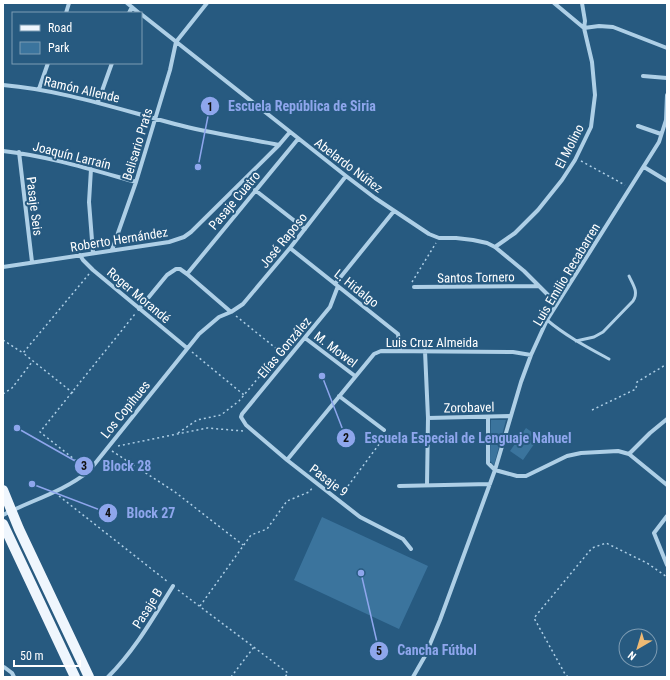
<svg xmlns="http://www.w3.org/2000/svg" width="670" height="680" font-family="'Roboto Condensed',sans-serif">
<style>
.green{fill:#3b749d}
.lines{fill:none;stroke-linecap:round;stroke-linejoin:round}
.path{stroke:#aecfe6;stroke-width:1.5;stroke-dasharray:2 3;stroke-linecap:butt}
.lane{stroke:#aecfe6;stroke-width:3}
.street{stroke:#aecfe6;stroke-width:4}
.primary{stroke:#eff6fd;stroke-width:10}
.labels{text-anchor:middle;stroke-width:4;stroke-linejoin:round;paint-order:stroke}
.street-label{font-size:13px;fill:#fff;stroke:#275a80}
.leader{fill:none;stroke:#8ea6ec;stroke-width:1.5}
.callout-dot{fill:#8ea6ec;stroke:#275a80;stroke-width:1.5}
.mark-label{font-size:12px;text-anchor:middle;font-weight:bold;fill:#111}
.callout-label{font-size:14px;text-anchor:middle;font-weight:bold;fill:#8ea6ec;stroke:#275a80;stroke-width:4;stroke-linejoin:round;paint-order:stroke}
</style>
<rect width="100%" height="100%" fill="#275a80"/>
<path class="green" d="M491,420H506L494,465L490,461Z
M526,428L539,437L523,460L510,451Z
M322,517L428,566L399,629L294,580Z"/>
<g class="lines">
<path class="path" d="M581,161L625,185
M412,282L436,243
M236,316L283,354
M3,340L23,353
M192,352L244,395
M73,393L23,353L89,274
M3,394L12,388L32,362
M592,410L636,389L637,382L667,364
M178,433L197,420L221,415L239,401L280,352
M118,446L207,428L243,431
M112,451L175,492L243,545
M84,467L40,432L135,314
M342,494L383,439V436
M59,496L168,582
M178,590L288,673L285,677
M200,606L251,535L267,529L287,501L309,492L313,487
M231,677L254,647
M568,677L565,674L534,618L592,548L606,543L647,563L667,577"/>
<path class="lane" d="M547,320C566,336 587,347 609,359
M576,341L594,337L603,332L633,301C639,292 633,285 629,276"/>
<path class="street" d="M127,3L139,13
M554,3L584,28L599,26L613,27L667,48
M66,13L69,3
M129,13L132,7
M141,14L346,176L375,198L429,234L439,238H456L473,240L487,243L495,247L524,271L557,304
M643,76L667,78
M3,85C62,90 118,109 175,124C209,133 244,138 279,145
M39,89L48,63
M98,102L112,63
M638,126L661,134
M3,151C48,156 93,170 136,182
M19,152L32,262
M644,167L667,181
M91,169L89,202L93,253
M255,190L305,229
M495,247L515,233L538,210L562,180L575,160L591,127L595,95L592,62L584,28L585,21L582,3
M290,248L398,334L400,350
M112,250L136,182L170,70L176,42L207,3
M80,255L83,260L93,270L187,348
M3,267L169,242L184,237L191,232L279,145L290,132
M187,274L298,139
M335,284L394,211
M338,286L330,307L242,414L241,417L246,425L287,460L360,517L403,539L411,549
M414,287L539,286
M139,309L167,275L176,269H180L187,274L231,312
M305,338L355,376
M425,351L428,418L427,485
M339,396L384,430
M488,417V463L495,470L517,476H526L567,456L581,453L618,451L629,454L667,485
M428,418L511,416
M629,454L650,433L667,419
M287,460L374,354L381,351L513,352L531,355
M399,486L490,484
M3,515C32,500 63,492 89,471L199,334L219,317L231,312L243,304L290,248L346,176
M667,516L654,533L667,565
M4,667L12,673L14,677
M108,677C135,650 153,618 173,586
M413,677L425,656L440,620L495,470L521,382L531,355L547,320L557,304L659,142L666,120L667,95"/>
<path class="primary" d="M3,490L19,529L89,677
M3,524L75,677"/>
</g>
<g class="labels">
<g class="street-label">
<text transform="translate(82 89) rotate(13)" y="5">Ramón Allende</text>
<text transform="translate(137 144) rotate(-73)" y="5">Belisario Prats</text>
<text transform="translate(569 146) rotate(-63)" y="5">El Molino</text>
<text transform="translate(72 155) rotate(14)" y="5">Joaquín Larraín</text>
<text transform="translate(349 165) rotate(37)" y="5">Abelardo Núñez</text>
<text transform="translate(234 200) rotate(-50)" y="5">Pasaje Cuatro</text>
<text transform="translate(35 206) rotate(83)" y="5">Pasaje Seis</text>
<text transform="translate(119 239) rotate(-9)" y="5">Roberto Hernández</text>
<text transform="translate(283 240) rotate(-51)" y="5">José Raposo</text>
<text transform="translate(566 274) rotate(-59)" y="5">Luis Emilio Recabarren</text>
<text transform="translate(476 277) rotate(-1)" y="5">Santos Tornero</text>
<text transform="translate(357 288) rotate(38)" y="5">L. Hidalgo</text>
<text transform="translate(139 295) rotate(40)" y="5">Roger Morandé</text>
<text x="432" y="347">Luis Cruz Almeida</text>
<text transform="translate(284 347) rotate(-50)" y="5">Elías González</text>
<text transform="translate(336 349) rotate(37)" y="5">M. Mowel</text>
<text transform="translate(469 407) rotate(-1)" y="5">Zorobavel</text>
<text transform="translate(125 409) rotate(-51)" y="5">Los Copihues</text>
<text transform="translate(329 480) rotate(37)" y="5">Pasaje 9</text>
<text transform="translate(147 608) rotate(-58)" y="5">Pasaje B</text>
</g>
</g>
<path class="leader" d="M198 167L210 106M322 376L346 438M17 428L84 466M32 484L108 513M361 573L379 651"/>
<g class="callout-dot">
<circle cx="198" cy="167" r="4"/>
<circle cx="322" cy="376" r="4"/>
<circle cx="17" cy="428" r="4"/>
<circle cx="32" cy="484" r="4"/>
<circle cx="361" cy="573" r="4"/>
<circle cx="210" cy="106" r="10"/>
<circle cx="346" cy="438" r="10"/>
<circle cx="84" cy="466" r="10"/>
<circle cx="108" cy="513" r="10"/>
<circle cx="379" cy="651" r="10"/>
</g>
<g class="mark-label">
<text x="210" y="111">1</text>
<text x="346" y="442">2</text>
<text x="84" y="470">3</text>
<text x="108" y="517">4</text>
<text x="379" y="655">5</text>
</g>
<g class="callout-label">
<text x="302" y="111">Escuela República de Siria</text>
<text x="468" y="443">Escuela Especial de Lenguaje Nahuel</text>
<text x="127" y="471">Block 28</text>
<text x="151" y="518">Block 27</text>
<text x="437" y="655">Cancha Fútbol</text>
</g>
<rect width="670" height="680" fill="none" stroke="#ffffff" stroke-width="8"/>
<rect x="12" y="12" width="130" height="52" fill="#275a80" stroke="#7d9cb3"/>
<rect x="20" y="25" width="20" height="6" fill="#eff6fd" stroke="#7d9cb3"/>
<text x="48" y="32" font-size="12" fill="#ffffff">Road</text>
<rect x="20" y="42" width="20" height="12" fill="#3b749d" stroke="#7d9cb3"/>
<text x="48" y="52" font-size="12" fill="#ffffff">Park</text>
<g transform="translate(638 648) rotate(218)"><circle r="19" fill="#275a80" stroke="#7d9cb3"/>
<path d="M0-3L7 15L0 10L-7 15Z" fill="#eeba74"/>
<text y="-6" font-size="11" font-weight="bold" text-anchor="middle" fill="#ffffff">N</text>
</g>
<path d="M14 660v6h66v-6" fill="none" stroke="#ffffff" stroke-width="2"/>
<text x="20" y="660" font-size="12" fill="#ffffff" stroke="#275a80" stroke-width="3" paint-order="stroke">50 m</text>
</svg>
